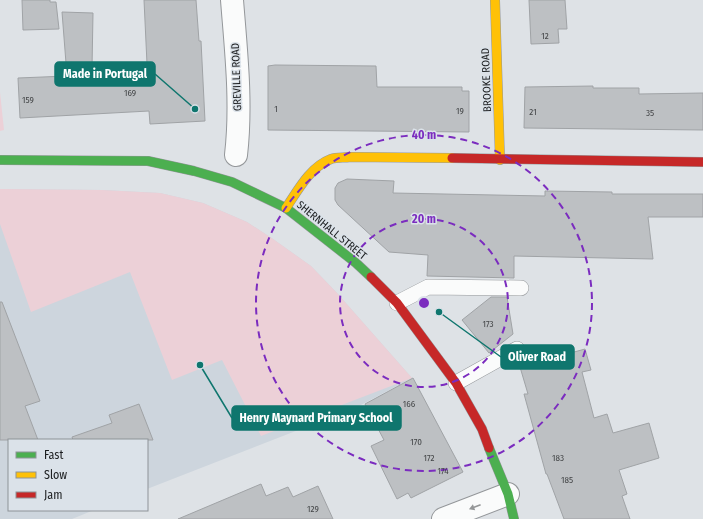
<svg xmlns="http://www.w3.org/2000/svg" width="703" height="519" font-family="'Fira Sans Condensed',sans-serif">
<style>
.built{fill:#cdd5dd}
.green{fill:#ecd0d7}
.building{fill:#bdc0c3;stroke:#a0a3a6}
.lines{fill:none;stroke-linecap:round;stroke-linejoin:round}
.lane-casing{stroke:#94979a;stroke-width:16}
.street-casing{stroke:#94979a;stroke-width:24}
.fast-casing{stroke:#94979a;stroke-width:10}
.slow-casing{stroke:#94979a;stroke-width:10}
.jam-casing{stroke:#94979a;stroke-width:10}
.lane{stroke:#fafbfb;stroke-width:15}
.street{stroke:#fafbfb;stroke-width:22}
.fast{stroke:#4caf50;stroke-width:9}
.slow{stroke:#ffc107;stroke-width:9}
.jam{stroke:#c62828;stroke-width:9}
.oneway{fill:#959798}
.ring{fill:none;stroke:#7b2cbf;stroke-width:2;stroke-dasharray:7 5}
.labels{text-anchor:middle;stroke-width:3;stroke-linejoin:round;paint-order:stroke}
.number-label{font-size:9px;fill:#434547}
.street-label{font-size:11px;fill:#1a1c1e;stroke:#dbe2e9}
.centre{fill:#7b2cbf;stroke:#dbe2e9;stroke-width:2}
.ring-label{font-size:12px;text-anchor:middle;font-weight:bold;fill:#7b2cbf;stroke:#dbe2e9;stroke-width:3;stroke-linejoin:round;paint-order:stroke}
.leader{fill:none;stroke:#0f766e;stroke-width:1.5}
.callout-dot{fill:#0f766e;stroke:#dbe2e9;stroke-width:1.5}
.callout{fill:#0f766e;stroke:#0f766e;stroke-width:1.5}
.callout-label{font-size:12px;text-anchor:middle;font-weight:bold;fill:#fff}
</style>
<rect width="100%" height="100%" fill="#dee2e6"/>
<path class="built" d="M0,189L102,190L160,193L203,203L247,222L273,239L311,266L337,293L412,378L342,415L324,420L147,489V440H9V510H94L72,519H0Z"/>
<path class="green" d="M0,92L4,130L0,131Z
M0,189L102,190L160,193L203,203L247,222L273,239L311,266L337,293L412,378L261,436L222,360L172,380L130,272L31,312L0,224Z"/>
<path class="building" d="M22,0H50V2H56L59,29L23,30Z
M144,0H196L199,41H201L205,121L150,124L149,111L20,118L18,78L67,76L62,12L93,13L92,68L147,64Z
M529,0H565L567,29H558L559,43L531,44Z
M275,65L376,66L377,87H462V91H469V132L268,130V66Z
M593,86V88H639V94L703,93V130L524,128L525,87Z
M347,179L394,181L393,193L545,196V191L612,192V194H703V217H648L653,259L514,256V278L427,276L428,255L389,252L338,205L335,200V188L338,183Z
M491,297H507L513,334L489,353L462,320Z
M0,302H2L40,401L25,406L38,440H0Z
M585,349L591,370L582,372L594,418L607,414L613,433L649,423L659,458L619,470L627,494L622,496L630,519H564L547,474H546L524,394H528L520,367Z
M413,378L463,472L411,498L408,493L397,499L371,446L384,440L365,404Z
M139,404L153,440H73L72,437L112,423L109,415Z
M261,484L266,496L288,487L293,497L318,486L333,519H178Z"/>
<g class="lines">
<defs>
<path id="lane" d="M397,303L428,287L521,288
M456,383L517,349"/>
<path id="street" d="M232,0C236,51 242,103 236,155
M443,519L508,494"/>
<path id="fast" d="M0,160L148,161L194,171L232,182L286,208L356,263L371,277
M489,448L508,494L514,519"/>
<path id="slow" d="M495,0L500,160
M286,208C298,190 310,167 331,159C337,157 344,158 350,157L452,158"/>
<path id="jam" d="M452,158L703,162
M371,277L397,303L456,383L482,429L489,448"/>
</defs>
<use href="#lane" class="lane-casing"/>
<use href="#street" class="street-casing"/>
<use href="#fast" class="fast-casing"/>
<use href="#slow" class="slow-casing"/>
<use href="#jam" class="jam-casing"/>
<use href="#lane" class="lane"/>
<use href="#street" class="street"/>
<use href="#fast" class="fast"/>
<use href="#slow" class="slow"/>
<use href="#jam" class="jam"/>
</g>
<defs><path id="oneway-solid" d="M-6-.8H1V-3.2L6.5 0L1 3.2V.8H-6Z"/></defs>
<use class="oneway" href="#oneway-solid" transform="translate(475 507) rotate(159)"/>
<g class="ring">
<circle cx="424" cy="303" r="84"/>
<circle cx="424" cy="303" r="168"/>
</g>
<g class="labels">
<g class="number-label">
<text x="545" y="39">12</text>
<text x="130" y="96">169</text>
<text x="28" y="103">159</text>
<text x="276" y="112">1</text>
<text x="460" y="114">19</text>
<text x="533" y="115">21</text>
<text x="650" y="116">35</text>
<text x="488" y="327">173</text>
<text x="409" y="407">166</text>
<text x="416" y="445">170</text>
<text x="429" y="461">172</text>
<text x="558" y="461">183</text>
<text x="443" y="474">174</text>
<text x="567" y="483">185</text>
<text x="313" y="512">129</text>
</g>
<g class="street-label">
<text transform="translate(236 77) rotate(-92)" y="4">GREVILLE ROAD</text>
<text transform="translate(486 80) rotate(-92)" y="4">BROOKE ROAD</text>
<text transform="translate(332 230) rotate(39)" y="4">SHERNHALL STREET</text>
</g>
</g>
<circle cx="424" cy="303" r="6" class="centre"/>
<g class="ring-label">
<text x="424" y="139">40 m</text>
<text x="424" y="223">20 m</text>
</g>
<path class="leader" d="M195 109L155 74M439 312L501 357M200 365L232 418"/>
<g class="callout-dot">
<circle cx="195" cy="109" r="4"/>
<circle cx="439" cy="312" r="4"/>
<circle cx="200" cy="365" r="4"/>
</g>
<g class="callout">
<rect x="55" y="62" width="100" height="24" rx="4"/>
<rect x="501" y="345" width="73" height="24" rx="4"/>
<rect x="232" y="406" width="169" height="24" rx="4"/>
</g>
<g class="callout-label">
<text x="105" y="78">Made in Portugal</text>
<text x="537" y="361">Oliver Road</text>
<text x="316" y="422">Henry Maynard Primary School</text>
</g>
<rect x="8" y="439" width="140" height="72" fill="#dbe2e9" stroke="#8e9398"/>
<rect x="16" y="452" width="20" height="6" fill="#4caf50" stroke="#8e9398"/>
<text x="44" y="459" font-size="12" fill="#1a1c1e">Fast</text>
<rect x="16" y="472" width="20" height="6" fill="#ffc107" stroke="#8e9398"/>
<text x="44" y="479" font-size="12" fill="#1a1c1e">Slow</text>
<rect x="16" y="492" width="20" height="6" fill="#c62828" stroke="#8e9398"/>
<text x="44" y="499" font-size="12" fill="#1a1c1e">Jam</text>
</svg>
